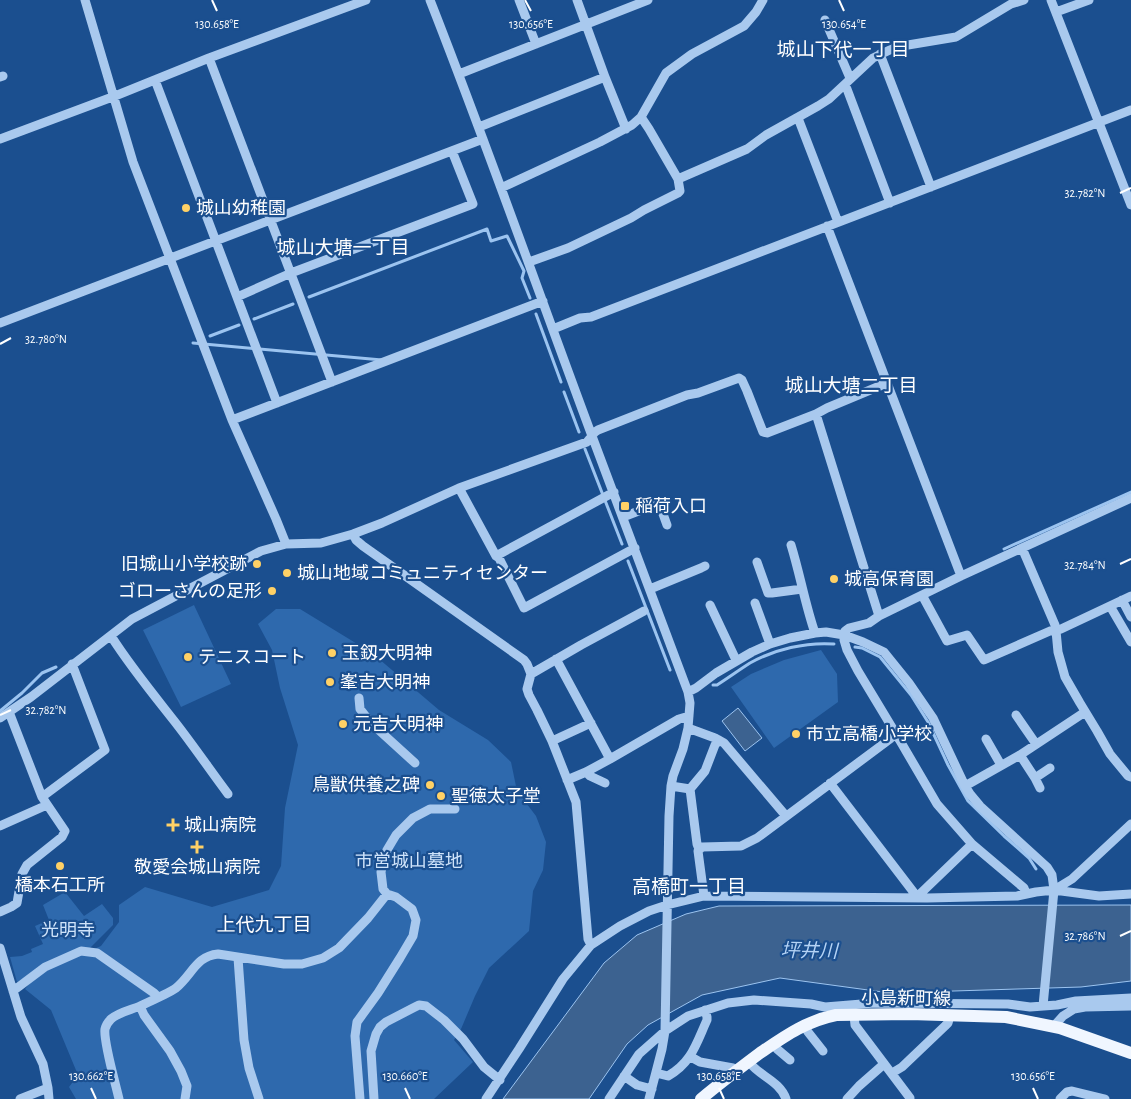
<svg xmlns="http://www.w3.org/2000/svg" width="1131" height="1099" font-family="'Alegreya Sans','Noto Sans JP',sans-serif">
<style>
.green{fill:#2e69ad}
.water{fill:#3c6290;stroke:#9cc4f0}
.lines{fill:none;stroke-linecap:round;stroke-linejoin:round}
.stream{stroke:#9cc4f0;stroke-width:3}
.minor{stroke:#a9c9ee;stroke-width:9}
.major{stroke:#f0f6ff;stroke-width:12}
.ticks{fill:none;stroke:#fff;stroke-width:2}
.poi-dot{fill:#ffd166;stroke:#1b4f8f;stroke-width:2}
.labels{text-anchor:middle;stroke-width:4.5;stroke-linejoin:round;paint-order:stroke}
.poi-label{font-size:18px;fill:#fff;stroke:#1b4f8f;text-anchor:start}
.park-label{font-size:18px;fill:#cfe3fa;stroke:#1b4f8f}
.street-label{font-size:18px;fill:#fff;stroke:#1b4f8f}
.neighbourhood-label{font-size:19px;fill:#fff;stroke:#1b4f8f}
.water-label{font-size:19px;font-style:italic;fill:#b5d3f5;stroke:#1b4f8f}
.ticks-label{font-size:12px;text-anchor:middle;fill:#fff;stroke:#1b4f8f;stroke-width:4.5;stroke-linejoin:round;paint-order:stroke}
</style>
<rect width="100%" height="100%" fill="#1b4f8f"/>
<path class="green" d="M194,605L231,684L181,707L143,630Z
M276,609H300L372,653L439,710L488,740L511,762L517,791L536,816L546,842L543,870L533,891L529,931L489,968L475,996L461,1029L454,1040L473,1062L434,1099H76L69,1087L78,1075L51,1010L25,989L34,978L48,969L101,946L119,922V905L145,887L212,907L269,890L281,866L285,808L298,745L280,688L272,650L258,624Z
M821,650L837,674L838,702L774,748L731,687L751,674L784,660Z
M65,892L84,916L102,904L113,918V925L88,950H76L17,982L10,957L22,956L32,952L31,949L43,944L35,926L49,920L43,905Z"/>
<path class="water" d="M738,708L762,738L745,751L722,721Z
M1131,905V981L1081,987L890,993L780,978L702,995L648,1025L627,1044L589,1099H503L604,963L637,935L686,914L719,906Z"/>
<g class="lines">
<path class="stream" d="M309,297L487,229L491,241L507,236L524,271L522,278L530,298
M536,314L561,382
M254,319L293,304
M210,336L239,325
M193,343L382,360
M564,392L579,432
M585,449L622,544
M1004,549L1131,492
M628,561L670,670
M855,647L862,648L880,657L911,695L928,722L948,765L968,801L1004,836L1029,858L1036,869
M713,685H717C728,678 739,670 750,663C775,649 806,642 834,644
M0,711L22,693L42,673L56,667"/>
<path class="minor" d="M85,0L133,162L232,420L276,519L286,544
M430,0C487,145 538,291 592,436C624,521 656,606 688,692L690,703L688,728L683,749L673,776L671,786L669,816L665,1031L662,1049L649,1099
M519,0L536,44
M577,0L605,77L626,129
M1051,0L1131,205
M1056,12L1089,0
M825,20L850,78
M880,54L931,187
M209,58L332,382
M459,74L648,0
M0,77L3,76
M155,80L277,403
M844,85L847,89L890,203
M798,118L838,222
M479,127L605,77
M0,139L115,96L209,58L366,0
M678,179L747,149L766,135L818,106L829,99L873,58L896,47L956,37L1011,4L1024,0
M501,188L600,142L632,125L641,117L666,73L692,54L744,26L756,12L763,0
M827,226L961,576
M529,262L568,248L631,218L644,210L678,193L680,191L678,179L649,129L641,117
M237,297L291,273L473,204L452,151
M0,323L483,139
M553,329L580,318L591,317L1131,110
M816,414L879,616
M232,420L543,301
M459,488L496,556L499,558L524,608L635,548
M659,503L667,525
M623,517L662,502
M353,534L356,540L363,546L524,660L527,664L531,674L527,689L529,695L537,710L552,741L576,802L588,939L591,945
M791,545C800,574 805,604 815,633
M1022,548L1055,625L1056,631L1058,652L1065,677L1080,703L1097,731L1110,754L1128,776L1131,777
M496,556L614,492
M757,562L768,593H772L802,589
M650,589L701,568L705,566
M922,595L947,641L967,635L984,660L1050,631L1061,629L1131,596
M1122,600L1131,617
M755,603L770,644
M710,605L736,660
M1110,606L1131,642
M111,636C130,666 153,694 175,722C193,745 210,770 228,794
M556,659L610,759
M531,674L581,645L644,611
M688,692L696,688L716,673L752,652L770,644L790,638L815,633L826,632L844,635L863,642L884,652L909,683L933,718L965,786L970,794L980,806L1047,867L1052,875L1054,890L1043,1006
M359,698L360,709L371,723L415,763
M9,712L42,797
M1016,715L1036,744
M0,718L31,697L132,619L261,551L286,544L321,543L353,534L382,523L459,488L587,442L595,432L598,430L687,395L698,393L739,378L742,380L747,391L763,432L767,433L816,414L827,408L887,383
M688,728L715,738L724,743L786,816
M986,739L1001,765
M552,741L591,723
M1020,755L1035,778L1040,788
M586,772L590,776L605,783
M1035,778L1050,768
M567,780L586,772L610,759L679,719L689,716
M830,783L918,898
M671,786L690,789
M965,786L1020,755L1085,712
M0,826L47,805
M699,849L697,844L690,789L705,771L715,745L719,740
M1054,890L1072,879L1131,824
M1026,894L1024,888L972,844L937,804L899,739L894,734L893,729L858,671L847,650L844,640L845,631L849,628L869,623L879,616L961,576L1131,498
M704,896L698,851L702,847L741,846L757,838L890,739L894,734
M918,898L921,893L972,844
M0,912L11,907L17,903L22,874L27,865L62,837L65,831L42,797L105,750L72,664
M0,948L21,1017L43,1064L48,1088L49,1099
M238,958L244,1040L249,1068L259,1099
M13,991L45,967L81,951L97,953L154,993L158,997
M140,1006C151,1001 167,994 176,988C192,975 196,956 218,954L284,964H302L323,958L339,948L368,918L387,894
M854,1015L855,1025L910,1098
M804,1025L808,1032L823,1051
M1054,1026L1063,1016L1074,1009L1085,1007L1131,1006
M773,1044L777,1049L790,1060
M691,1057L700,1062L733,1068L736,1071
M749,1062C759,1076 780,1081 786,1099
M656,1073L668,1076C692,1062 696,1044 707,1020V1017L705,1010
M892,1073L902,1067L945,1026L948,1023L950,1016
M624,1076L637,1085L652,1089
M20,1099L48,1088
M119,1099C116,1085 103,1041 105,1029C106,1025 109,1021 111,1019C119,1012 131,1010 140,1006L144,1015L170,1051L181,1071L187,1086L185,1099
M360,1099L355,1036L357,1022L378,993L400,958L413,936L416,920L412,909L396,897L387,894L383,889L381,872L383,862L387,850L396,835L413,818L430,809H455
M374,1099L371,1051L376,1034L380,1027L386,1022L413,1008L419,1005L426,1006L444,1020L463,1039L484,1067L500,1080
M486,1099L519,1049L563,979L591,945L620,926L649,911L667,905L704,896L927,898L1017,896L1036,892L1054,890L1099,896L1131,894
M609,1099L639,1054L665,1031L688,1016L728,1003L754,1000L811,1004L825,1007L874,1003L1008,1004L1030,1007L1057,1005L1076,1001L1131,998
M847,1099L859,1086L884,1064
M1060,1099L1067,1092L1072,1091L1105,1099"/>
<path class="major" d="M701,1099C720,1083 740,1068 760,1053C785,1036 806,1021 836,1015L910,1014L1006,1017L1060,1028L1131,1053"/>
</g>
<path class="ticks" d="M212,0L217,11M525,0L531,11M839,0L844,11M1120,193L1131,188M0,344L11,338M1120,564L1131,559M0,715L11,710M1120,936L1131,931M91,1088L96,1099M405,1088L410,1099M719,1088L724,1099M1033,1088L1038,1099"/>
<g class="poi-dot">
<circle cx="186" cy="208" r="5"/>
<rect x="620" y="501" width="10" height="10" rx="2.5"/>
<circle cx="257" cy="564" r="5"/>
<circle cx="287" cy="573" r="5"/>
<circle cx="834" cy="579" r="5"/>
<circle cx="272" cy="591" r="5"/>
<circle cx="332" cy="653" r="5"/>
<circle cx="188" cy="657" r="5"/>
<circle cx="330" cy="682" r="5"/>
<circle cx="343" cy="724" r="5"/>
<circle cx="796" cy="734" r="5"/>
<circle cx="430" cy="785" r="5"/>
<circle cx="441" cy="796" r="5"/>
<path d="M170.5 817.5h5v5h5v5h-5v5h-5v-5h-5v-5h5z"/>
<path d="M194.5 839.5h5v5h5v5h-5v5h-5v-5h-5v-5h5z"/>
<circle cx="60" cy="866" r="5"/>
</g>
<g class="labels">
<g class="poi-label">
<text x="196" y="214">城山幼稚園</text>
<text x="635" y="512">稲荷入口</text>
<text x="247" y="570" text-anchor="end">旧城山小学校跡</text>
<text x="297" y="579">城山地域コミュニティセンター</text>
<text x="844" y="585">城高保育園</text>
<text x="262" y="597" text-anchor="end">ゴローさんの足形</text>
<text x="342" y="659">玉釼大明神</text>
<text x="198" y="663">テニスコート</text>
<text x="340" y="688">峯吉大明神</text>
<text x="353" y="730">元吉大明神</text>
<text x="806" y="740">市立高橋小学校</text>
<text x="420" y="791" text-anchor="end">鳥獣供養之碑</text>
<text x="451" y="802">聖徳太子堂</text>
<text x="184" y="831">城山病院</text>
<text x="197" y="873" text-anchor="middle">敬愛会城山病院</text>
<text x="60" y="891" text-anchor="middle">橋本石工所</text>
</g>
<g class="park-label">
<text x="409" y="867">市営城山墓地</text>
<text x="68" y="936">光明寺</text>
</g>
<g class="street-label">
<text transform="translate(906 998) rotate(1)" y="6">小島新町線</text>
</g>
<g class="neighbourhood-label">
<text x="843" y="56">城山下代一丁目</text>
<text x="343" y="254">城山大塘一丁目</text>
<text x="851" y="392">城山大塘二丁目</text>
<text x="689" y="893">高橋町一丁目</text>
<text x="264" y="931">上代九丁目</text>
</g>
<g class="water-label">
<text transform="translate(809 950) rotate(1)" y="7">坪井川</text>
</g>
</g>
<g class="ticks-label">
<text x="217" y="28">130.658°E</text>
<text x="531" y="28">130.656°E</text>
<text x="844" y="28">130.654°E</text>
<text x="1085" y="197">32.782°N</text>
<text x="46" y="343">32.780°N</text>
<text x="1085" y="569">32.784°N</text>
<text x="46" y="714">32.782°N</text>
<text x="1085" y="940">32.786°N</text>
<text x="91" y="1080">130.662°E</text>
<text x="405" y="1080">130.660°E</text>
<text x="719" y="1080">130.658°E</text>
<text x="1033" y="1080">130.656°E</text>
</g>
</svg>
